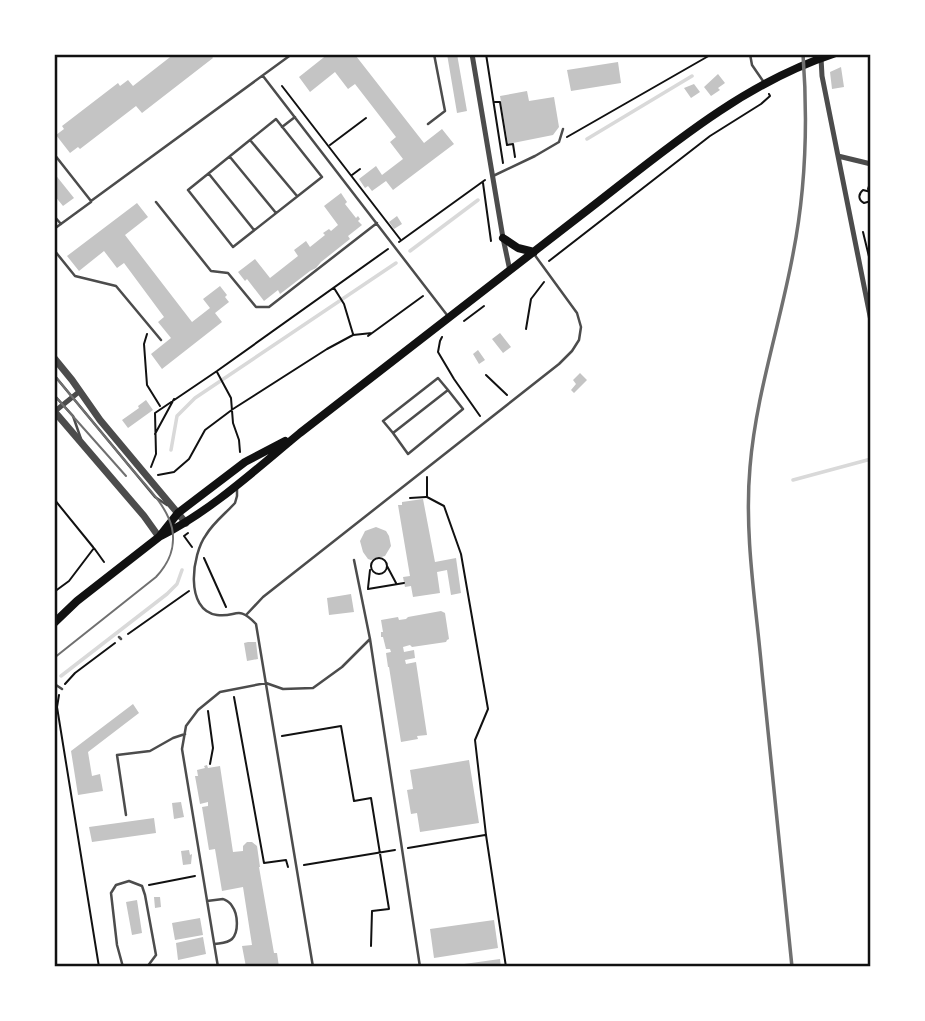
<svg xmlns="http://www.w3.org/2000/svg" width="925" height="1021" font-family="'Fira Sans',sans-serif">
<style>
.lines{fill:none;stroke-linecap:round;stroke-linejoin:round}
.stream{stroke:#d9d9d9;stroke-width:3.5}
.building{fill:#c4c4c4}
.path{stroke:#111;stroke-width:2}
.service{stroke:#4c4c4c;stroke-width:2.5}
.minor{stroke:#4c4c4c;stroke-width:5}
.tertiary{stroke:#4c4c4c;stroke-width:7}
.secondary{stroke:#111;stroke-width:8}
.tram{stroke:#707070;stroke-width:2}
.rail{stroke:#707070;stroke-width:3.5}
.neatline{fill:none;stroke:#111;stroke-width:2.5}
</style>
<rect width="100%" height="100%" fill="#fff"/>
<g class="lines">
<path class="stream" d="M587,139L692,76
M410,251L478,200
M171,450L177,416L195,398L396,263
M793,480L871,459
M61,676L167,594L177,584L182,570"/>
</g>
<path class="building" d="M174,54H210L213,58L142,113L136,106L80,149L78,147L70,153L56,135L64,129L62,126L118,83L120,86L128,80L133,86Z
M328,54H359L356,56L424,143L442,129L454,144L393,190L386,181L372,191L368,186L365,188L359,179L376,166L382,175L403,159L390,142L396,137L355,84L348,89L335,72L310,92L299,77Z
M447,54H457L467,111L457,113Z
M618,62L621,83L571,91L567,70Z
M841,67L844,87L832,89L830,72Z
M718,74L725,83L718,88L720,90L711,96L704,87Z
M694,84L700,92L691,98L684,88Z
M527,91L529,101L554,97L559,127L553,135L508,144L500,96Z
M54,173L74,198L63,206L54,195Z
M341,193L347,202L345,204L356,218L358,216L360,219L358,221L362,225L348,236L350,239L321,262L316,268L310,271L280,294L278,290L264,301L247,279L245,281L238,272L255,259L270,278L298,256L294,250L306,241L310,247L325,235L323,233L329,229L331,231L338,225L324,206Z
M137,203L148,217L125,235L192,322L210,308L203,299L220,286L227,295L225,297L229,302L215,313L222,322L162,369L151,354L171,338L158,322L164,317L124,263L117,268L104,251L79,271L67,256Z
M397,216L402,224L394,229L389,222Z
M500,333L511,347L503,353L492,339Z
M478,350L485,360L479,364L473,354Z
M580,373L587,380L574,393L571,390L576,384L573,380Z
M146,400L153,410L128,428L122,420L139,408L138,406Z
M423,499L435,562L456,558L461,593L451,595L447,570L437,572L440,593L413,597L411,586L405,587L403,577L410,576L398,505H402V502Z
M376,527L386,531L389,536L391,546L385,556L371,560L368,559L363,552L360,541L365,531Z
M351,594L354,612L329,615L327,598Z
M441,611L445,613L449,639L447,640L446,642L412,647L410,645L403,647L404,652L414,650L415,658L405,660L406,664L416,662L427,735L417,736L418,739L401,742L389,667H388L386,653L391,652L390,649H386L383,637H381V632H383L381,620L398,617L399,620L406,619L408,617Z
M248,642H256L258,659L247,661L244,643Z
M133,704L139,713L88,752L92,776L100,774L103,791L78,795L71,751Z
M469,760L479,823L420,832L417,813L411,814L407,790L413,789L410,770Z
M207,765L208,768L220,766L233,852L243,851V846L247,842H252L257,846L260,867H259L274,953H277L279,967H246L242,946L252,945L243,887L222,891L215,849L209,850L202,807L208,806V802L200,804L195,776H198L197,770L205,768L204,766Z
M181,802L184,817L174,819L172,803Z
M154,818L156,833L92,842L89,827Z
M189,850L190,855L192,854L191,864L183,865L181,851Z
M154,897H160L161,907L155,908Z
M137,900L142,933L132,935L126,902Z
M200,918L203,935L175,940L172,923Z
M494,920L498,948L434,958L430,929Z
M203,937L206,954L178,960L176,943Z
M500,959L501,967H457V965Z"/>
<g class="lines">
<path class="path" d="M486,54L503,163
M282,86L400,239
M495,102H500L507,145L513,144L515,157
M567,137L712,54
M330,145L366,118
M352,175L360,169
M483,183L491,241
M868,189L871,180
M871,192L863,190C858,194 858,200 864,203L871,201
M863,232L871,265
M399,242L485,180
M549,261L710,136L761,104L770,96L769,94
M334,288L344,304L353,334
M464,321L484,306
M526,329L531,299L544,282
M147,334L144,344L147,385L160,406
M368,336L423,296
M442,337L440,341L438,352L454,379L480,416
M217,372L231,398L233,423L239,440L240,452
M486,375L507,395
M155,434L174,399
M151,467L156,454L155,413L217,371L388,249
M158,475L174,472L189,459L205,430L233,409L327,349L353,335L372,333
M427,477V497L444,506L461,554L488,709L475,740L486,835L506,967
M410,498L426,497
M54,499L93,547
M188,533L184,536L192,547
M204,558L226,607
M371 566a8 8 0 1 1 16 0a8 8 0 1 1-16 0Z
M387,566L396,583
M368,588L370,570
M368,589L404,583
M54,592L69,581L94,548L104,562
M128,634L189,591
M65,684L75,673L115,643
M59,695L57,707L99,967
M234,697L264,863L286,860L288,867
M208,711L213,748L210,764
M282,736L341,726L354,801L371,798L389,909L372,911L371,946
M408,848L485,835
M304,865L395,850
M149,885L195,876"/>
<path class="service" d="M750,54L752,65L763,81
M263,76L447,315
M276,119L322,177L233,247L188,190Z
M428,124L445,111L434,54
M282,127L295,117
M250,140L297,196
M54,154L91,201L292,54
M230,157L276,213
M209,174L254,230
M493,176L535,156L559,142L563,129
M156,202L211,271L228,273L256,307H269L377,223
M54,216L61,224
M54,229L91,202
M54,250L75,276L116,286L161,340
M54,375L155,497L167,505
M54,395L73,416L81,439
M393,433L383,421L438,378L448,390L393,433L408,454L463,409L448,390
M237,488V496L235,503C226,513 213,523 206,535C192,554 184,610 217,615C237,618 237,604 256,624L313,967
M354,560L370,639L420,967
M247,614L263,597L559,364L572,351L579,340L581,327L577,313L534,254
M119,637L121,639
M56,685L62,689
M126,815L117,755L150,751L173,738L185,734
M207,901L223,899C227,901 230,902 232,906C238,914 239,932 232,939C228,943 221,943 215,944
M123,967L117,945L111,893L116,885L129,881L142,886L145,895L156,955L147,967
M218,967L182,749L186,726L198,710L220,692L266,683L283,689L313,688L342,667L370,639"/>
<path class="minor" d="M472,54L503,238L510,271
M821,58L822,76L871,321
M838,156L871,164
M54,412L80,391"/>
<path class="tertiary" d="M54,358L72,380L100,420L186,523
M54,411L144,516L159,537"/>
<path class="secondary" d="M503,238L518,248L534,252
M159,537C211,511 255,470 300,433C392,362 484,291 576,219C656,158 736,86 833,54
M54,623L77,601L159,537L178,513L245,462L285,441"/>
<path class="tram" d="M54,375C78,404 102,433 126,462C142,482 166,503 172,528C176,548 169,563 156,577L54,658
M54,395L126,476"/>
<path class="rail" d="M792,967C782,869 772,770 762,672C756,604 744,535 750,467C756,394 780,325 793,254C806,188 808,122 803,54"/>
</g>
<rect width="925" height="1021" fill="none" stroke="#ffffff" stroke-width="112"/>
<rect x="56" y="56" width="813" height="909" class="neatline"/>
</svg>
